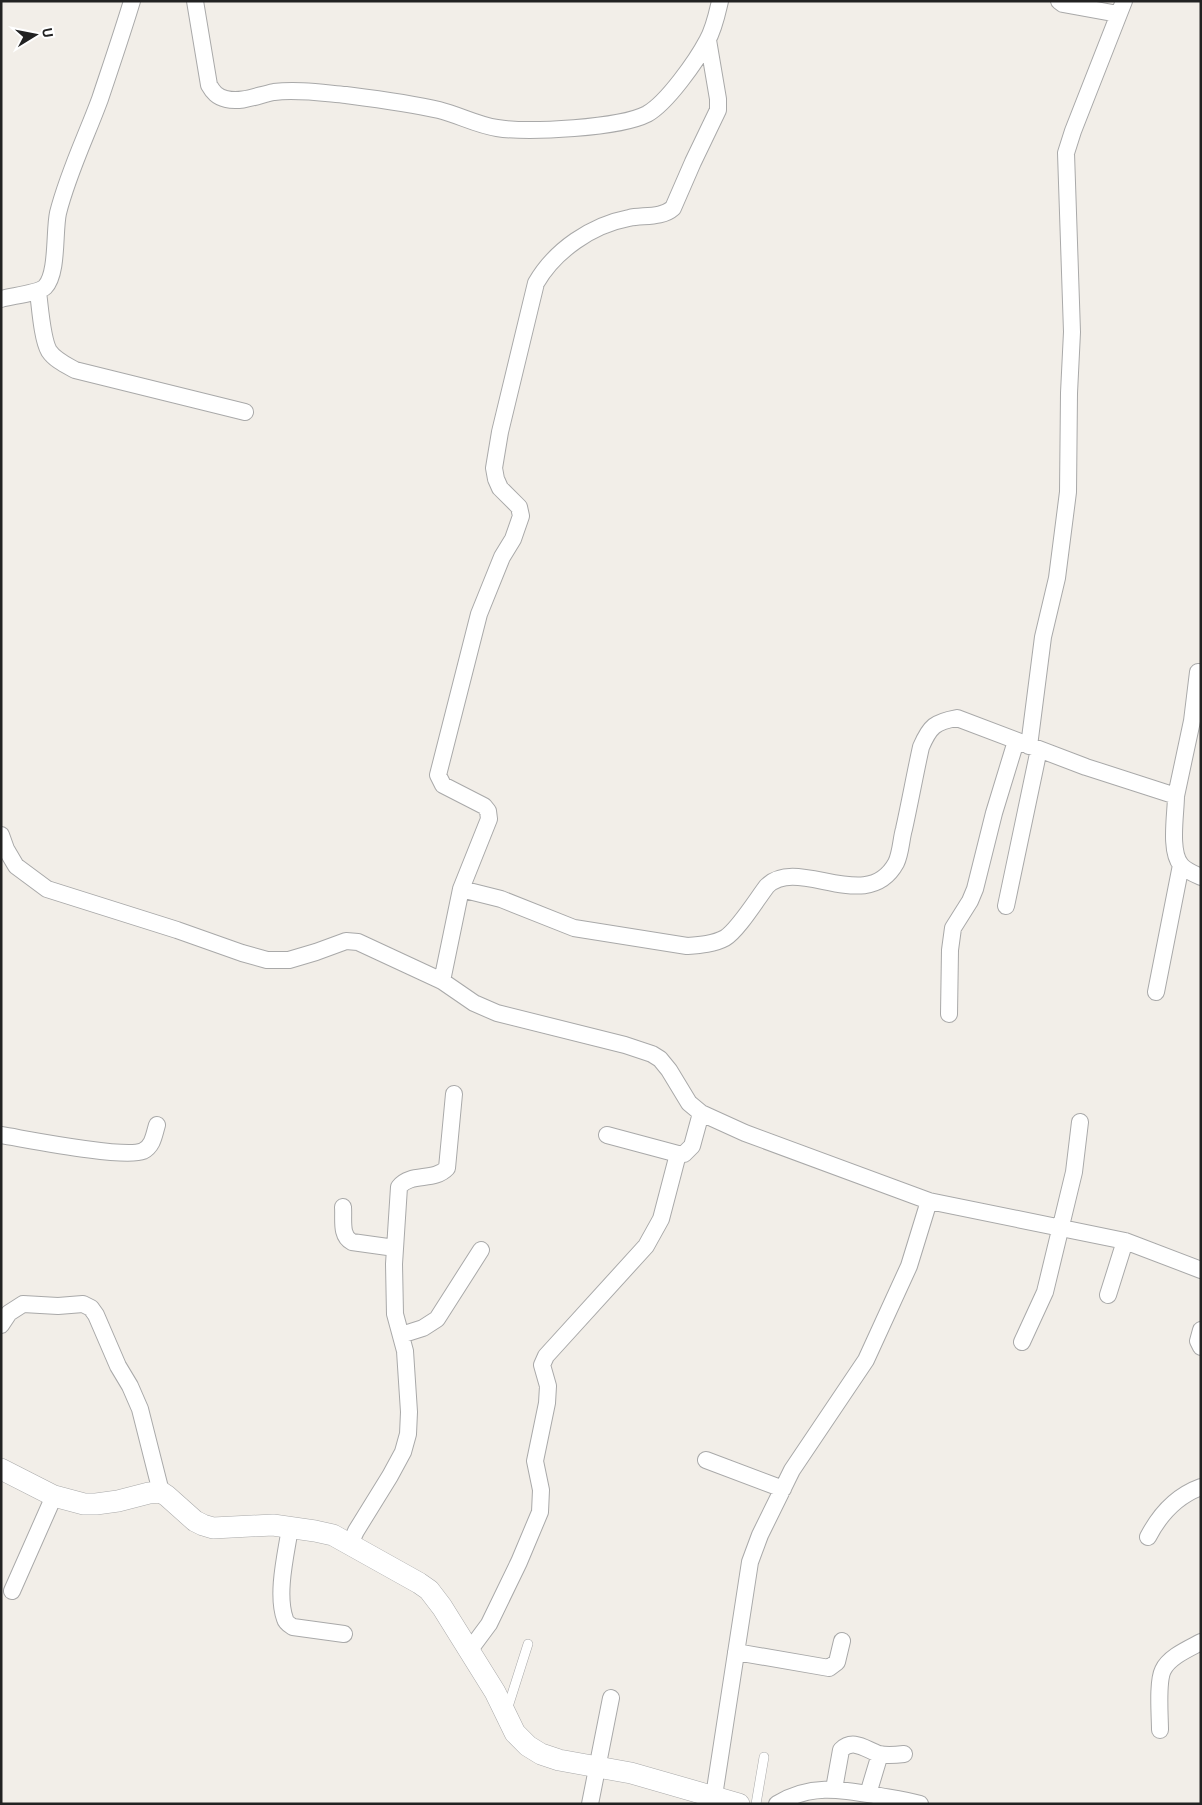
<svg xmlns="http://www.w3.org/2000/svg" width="1202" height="1805" font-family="Ubuntu,sans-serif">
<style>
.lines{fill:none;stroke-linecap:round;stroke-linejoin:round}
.service-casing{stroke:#a9a9a9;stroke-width:10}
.minor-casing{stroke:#a9a9a9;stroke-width:18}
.tertiary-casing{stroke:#a9a9a9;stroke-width:22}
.service{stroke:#fff;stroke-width:9}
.minor{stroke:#fff;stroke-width:16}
.tertiary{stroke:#fff;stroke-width:21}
</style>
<rect width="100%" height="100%" fill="#f2eee8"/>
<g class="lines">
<defs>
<path id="service" d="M507,1710L528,1644
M756,1804L764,1757"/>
<path id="minor" d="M195,1L209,85C213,92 217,97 226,99C242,103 258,95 274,92C297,89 323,93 346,95C377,99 409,103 439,110C459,115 477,125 497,128C529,133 620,128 647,114C667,103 697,60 707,41C714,29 717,14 720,1
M1059,1L1063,4L1118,14
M38,292C40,306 42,339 49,351C55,360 66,365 75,370L245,412
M1,299C11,296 39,293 45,287C58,274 54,231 58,213C68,173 86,137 100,99C111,66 122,34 132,1
M1029,746L1043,637L1057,578L1068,492L1069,393L1072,332L1066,153L1073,131L1124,1
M1176,796L1192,721L1198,672
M1,835L6,849L16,866L47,889L177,930L242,953L267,960H289L316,952L346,941L358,942L442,981L474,1003L497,1013L625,1045L652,1054L660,1059L669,1070L689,1103L701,1113L745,1133L929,1201L1125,1241L1201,1270
M461,889L501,899L574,928L687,946C700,945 714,944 725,938C738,930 757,899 767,886C798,855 867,916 896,863C901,853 901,839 904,829C910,802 915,774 921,747C930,726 935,722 957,718L1086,767L1176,796C1176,813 1169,851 1181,865C1185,870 1194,874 1201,877
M1006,906L1039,749
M442,981L461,889L489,819L488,811L484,806L443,785L438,775L479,614L502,557L513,539L521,516L519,507L500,488L496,479L494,468L500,432L536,283C555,250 592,225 629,218C643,215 662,218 673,208L693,162L718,110V99L708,40
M1156,992L1181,865
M949,1014L950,950L953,928L970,901L975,889L994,813L1016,741
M1,1135C26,1139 124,1159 143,1151C153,1146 154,1135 157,1125
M607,1135L678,1154H684L692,1146L701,1113
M343,1207C344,1219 340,1236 352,1242L395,1248
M1108,1295L1125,1241
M1,1325L9,1313L23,1304L58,1306L83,1304L91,1308L96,1315L118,1366L130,1386L140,1409L161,1492
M1201,1330L1198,1341L1201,1347
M401,1335L423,1328L437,1319L481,1250
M1022,1342L1045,1292L1074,1172L1080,1122
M706,1460L783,1489
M290,1528C286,1554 276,1594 285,1619C286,1623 290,1625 293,1627L344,1634
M1148,1537C1160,1514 1176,1496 1201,1487
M350,1544L356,1531L390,1476L403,1452L408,1434L409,1412L405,1351L395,1314L394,1264L399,1187C411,1172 434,1182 447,1168L454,1094
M12,1591L54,1496
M469,1651L489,1624L519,1562L540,1512L541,1490L535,1461L547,1403L548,1386L542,1365L546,1356L646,1246L661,1219L678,1154
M736,1652L829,1668L837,1662L842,1641
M1160,1730C1160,1716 1157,1682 1163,1670C1169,1657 1188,1649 1201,1642
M834,1789L841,1750C853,1738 865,1749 879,1754C887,1756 896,1755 904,1754
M868,1794L880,1754
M714,1796L750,1562L760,1535L792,1470L866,1360L909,1266L929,1201
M590,1804L611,1698
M777,1804C810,1784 839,1789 874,1795C890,1798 905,1800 920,1804"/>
<path id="tertiary" d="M1,1469L54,1496L84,1504H96L118,1501L149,1493L161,1492L167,1496L195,1521L203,1525L213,1528L273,1525L315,1531L333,1535L419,1583L429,1590L442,1607L495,1692L515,1733L528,1746L541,1754L559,1760L631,1773L739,1804"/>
</defs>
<use href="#service" class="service-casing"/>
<use href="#minor" class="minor-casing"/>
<use href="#tertiary" class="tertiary-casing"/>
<use href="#service" class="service"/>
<use href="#minor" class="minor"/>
<use href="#tertiary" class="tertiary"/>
</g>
<rect width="1202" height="1805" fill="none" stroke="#222222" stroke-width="5"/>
<g transform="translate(35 35) rotate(80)" stroke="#ffffff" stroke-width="4" paint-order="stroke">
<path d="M0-4L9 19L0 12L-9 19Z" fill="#222222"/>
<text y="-8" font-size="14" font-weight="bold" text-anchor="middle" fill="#222222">U</text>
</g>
</svg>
